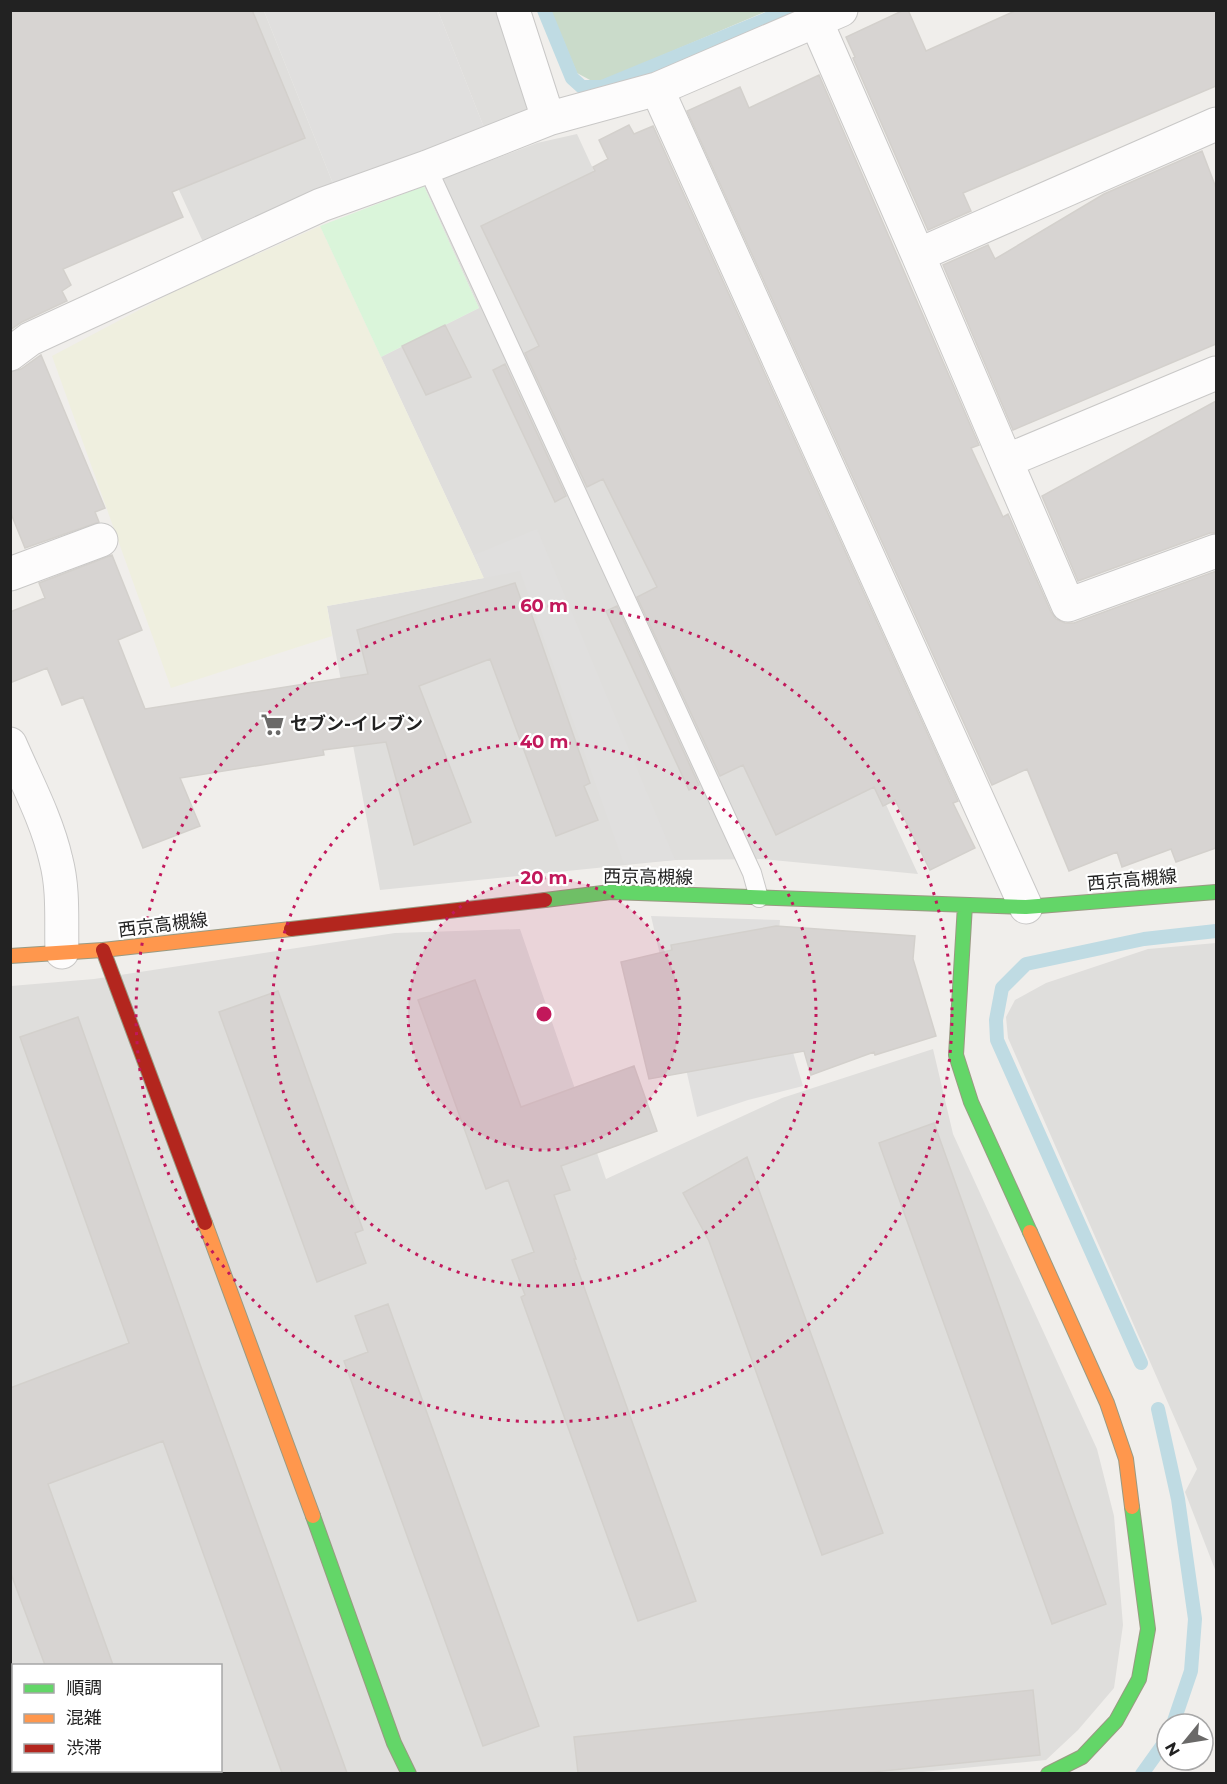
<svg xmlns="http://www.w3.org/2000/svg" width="1227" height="1784" font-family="Montserrat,'Noto Sans JP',sans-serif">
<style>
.residential{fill:#dfdedc;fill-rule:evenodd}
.farmland{fill:#efefdf}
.cemetery{fill:#cadbca}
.park{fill:#daf5da}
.parking{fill:#e0dfde}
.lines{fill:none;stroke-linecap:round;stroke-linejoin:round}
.stream{stroke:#bfdbe3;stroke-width:14}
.building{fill:#d7d4d2;stroke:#d3d0cc;stroke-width:1.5}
.lane-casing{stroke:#c9c8c7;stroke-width:20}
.street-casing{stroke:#c9c8c7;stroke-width:35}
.fast-casing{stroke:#999a82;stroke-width:16}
.slow-casing{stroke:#999a82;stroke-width:16}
.jam-casing{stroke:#999a82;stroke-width:16}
.lane{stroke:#fdfcfc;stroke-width:18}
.street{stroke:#fdfcfc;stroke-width:33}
.fast{stroke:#63d668;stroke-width:14}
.slow{stroke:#ff974d;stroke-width:14}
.jam{stroke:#b3261e;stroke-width:14}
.ring{fill:none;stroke:#c2185b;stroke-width:3;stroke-dasharray:3 6}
.labels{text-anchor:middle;stroke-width:4.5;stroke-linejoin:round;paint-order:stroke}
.poi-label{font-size:18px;font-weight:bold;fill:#222;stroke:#fff;text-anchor:start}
.street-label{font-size:18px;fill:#222;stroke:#fff}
.centre{fill:#c2185b;stroke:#fff;stroke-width:3}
.ring-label{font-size:18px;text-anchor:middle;font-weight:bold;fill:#c2185b;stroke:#fff;stroke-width:4.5;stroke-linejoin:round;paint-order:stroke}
</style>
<rect width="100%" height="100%" fill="#f0eeeb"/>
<path class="residential" d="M96,11H264L334,186L203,242Z
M438,11H503L536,109L485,130Z
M577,134L918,874L761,859L675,860L380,890L327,606L484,578L381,357L479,308L424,186L537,143Z
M520,929L606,1179L782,1098L933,1049L953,1134L1097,1449L1114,1516L1123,1625L1114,1688L1078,1730L1046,1760L902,1774H11V986L94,979L395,933ZM14,1666H220V1770H14Z
M1216,943V1572L1185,1492L1197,1469L1008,1038L1006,1017L1015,1000L1046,983L1148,949Z"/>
<path class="farmland" d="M320,226L484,578L327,606L332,636L171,688L52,356L173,292Z"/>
<path class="cemetery" d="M551,11H767L604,80H590L577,73Z"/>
<path class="park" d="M424,186L479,308L381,357L320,226Z"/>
<path class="parking" d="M264,11H438L485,130L334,186Z
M537,529L675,860L624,864L520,571L484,578L474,555Z
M651,916L780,920L774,988L803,1086L748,1100L697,1117Z"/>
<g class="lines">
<path class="stream" d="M544,10L572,78L582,87H602L789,10
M1141,1363L997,1040L996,1020L1002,988L1026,964L1144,939L1216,931
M1158,1409L1178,1499L1195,1619L1191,1671L1173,1724
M1142,1774L1167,1739"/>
</g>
<path class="building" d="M10,10H252L305,138L172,192L183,217L63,269L71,285L62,291L67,301L22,322L10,330Z
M904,10H908L926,51L1017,10H1216V86L963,193L971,211L928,230L853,58L855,57L846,37Z
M819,75L979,445L971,448L1003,517L1008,514L1051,612L1056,619L1065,623H1074L1216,571V848L1176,862L1171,849L1122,867L1117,852L1069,871L1027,769L992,785L687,111L740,87L749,108Z
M629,125L634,134L653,126L958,801L953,803L975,848L930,870L895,800L883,806L874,787L776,835L743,765L720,776L637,597L657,587L603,479L587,487L525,353L539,346L481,226L595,171L593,167L608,159L599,140Z
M1202,151L1216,188V344L1013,430L943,265L988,245L995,259L1104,194Z
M445,325L471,377L426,395L402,346Z
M41,355L105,508L95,512L99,522L25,548L10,511V372L21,369Z
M505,364L566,496L555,502L493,370Z
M1216,401V533H1210L1078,581L1042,496Z
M112,555L142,630L118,640L145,709L368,674L357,630L515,583L525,611L530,610L590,783L584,786L598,820L556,836L490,659L419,686L471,822L414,845L386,742L323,750L324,755L180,778L200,826L143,848L83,697L62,705L47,668L10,683V612L45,598L39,583Z
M617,606L699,785L689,790L606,611Z
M776,926L915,936L913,959L936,1036L875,1055L874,1052L811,1075L804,1051L649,1079L621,962L672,950L671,945Z
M475,980L521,1107L634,1066L657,1131L561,1166L570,1190L554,1195L576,1259H574L696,1601L638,1621L521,1297L525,1295L512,1260L534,1252L508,1180L486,1189L418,1000Z
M278,991L363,1230L355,1233L366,1263L317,1282L219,1012Z
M78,1017L202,1370L347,1773H282L163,1441L48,1484L113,1665H45L10,1571V1388L129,1343L20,1037Z
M934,1123L1106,1604L1052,1624L879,1143Z
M747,1157L883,1533L822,1555L709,1241L683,1193Z
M388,1304L539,1726L483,1746L344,1361L368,1352L355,1316Z
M1033,1690L1040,1755L863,1773H578L574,1737Z"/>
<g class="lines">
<defs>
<path id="lane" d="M427,167L752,873L759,898"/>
<path id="street" d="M513,10L546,112L551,118
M816,21L918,255L1216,124
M657,89L1026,907
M918,255L1006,461L1216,373
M10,354L30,339L321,205L427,167L551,118L657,89L841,10
M1006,461L1068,605L1216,551
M10,574L101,540
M10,744C26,781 47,820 56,860C64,890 61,922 62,952"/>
<path id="fast" d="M545,900L611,892L1026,907L1216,892
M965,905L956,1055L971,1102L1030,1232
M313,1516L394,1743L409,1774
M1048,1774L1082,1757L1116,1721L1139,1679L1148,1629L1132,1507"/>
<path id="slow" d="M10,956L103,950L291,929
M205,1223L313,1516
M1030,1232L1107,1403L1126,1459L1132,1507"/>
<path id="jam" d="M291,929L545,900
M103,950L205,1223"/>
</defs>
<use href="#lane" class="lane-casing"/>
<use href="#street" class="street-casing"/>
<use href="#fast" class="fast-casing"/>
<use href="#slow" class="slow-casing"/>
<use href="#jam" class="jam-casing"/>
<use href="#lane" class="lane"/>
<use href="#street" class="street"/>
<use href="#fast" class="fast"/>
<use href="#slow" class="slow"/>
<use href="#jam" class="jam"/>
</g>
<circle cx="544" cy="1014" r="136" fill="#c2185b" fill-opacity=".12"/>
<g class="ring">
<circle cx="544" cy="1014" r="136"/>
<circle cx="544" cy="1014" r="272"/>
<circle cx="544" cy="1014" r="408"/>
</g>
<defs>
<symbol id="supermarket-bare" viewBox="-9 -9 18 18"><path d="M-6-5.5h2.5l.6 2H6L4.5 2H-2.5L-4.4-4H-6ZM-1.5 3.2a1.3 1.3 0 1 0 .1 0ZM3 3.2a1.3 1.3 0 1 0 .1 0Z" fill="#6a6968" stroke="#fff" stroke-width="2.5" paint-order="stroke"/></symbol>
</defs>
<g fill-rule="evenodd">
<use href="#supermarket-bare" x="256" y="708" width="33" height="33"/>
</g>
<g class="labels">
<g class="poi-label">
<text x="290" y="730">セブン-イレブン</text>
</g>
<g class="street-label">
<text transform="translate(648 877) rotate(1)" y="6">西京高槻線</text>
<text transform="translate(1132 880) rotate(-5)" y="6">西京高槻線</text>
<text transform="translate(163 925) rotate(-7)" y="6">西京高槻線</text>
</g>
</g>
<circle cx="544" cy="1014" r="9" class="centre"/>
<g class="ring-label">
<text x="544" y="612">60 m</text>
<text x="544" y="748">40 m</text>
<text x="544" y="884">20 m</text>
</g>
<rect width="1227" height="1784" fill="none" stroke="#222222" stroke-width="24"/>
<rect x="12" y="1664" width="210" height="108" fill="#ffffff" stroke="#a7a7a7" stroke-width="1.5"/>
<rect x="24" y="1684" width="30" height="9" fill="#63d668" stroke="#a7a7a7" stroke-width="1.5"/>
<text x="66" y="1694" font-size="18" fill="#222222">順調</text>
<rect x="24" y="1714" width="30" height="9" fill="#ff974d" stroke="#a7a7a7" stroke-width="1.5"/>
<text x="66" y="1724" font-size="18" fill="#222222">混雑</text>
<rect x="24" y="1744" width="30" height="9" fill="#b3261e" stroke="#a7a7a7" stroke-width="1.5"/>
<text x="66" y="1754" font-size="18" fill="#222222">渋滞</text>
<g transform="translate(1185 1742) rotate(240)"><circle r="28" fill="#ffffff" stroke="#a7a7a7" stroke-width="1.5"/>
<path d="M0-4.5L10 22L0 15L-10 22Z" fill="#6a6968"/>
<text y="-9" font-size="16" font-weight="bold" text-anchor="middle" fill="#222222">N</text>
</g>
</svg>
